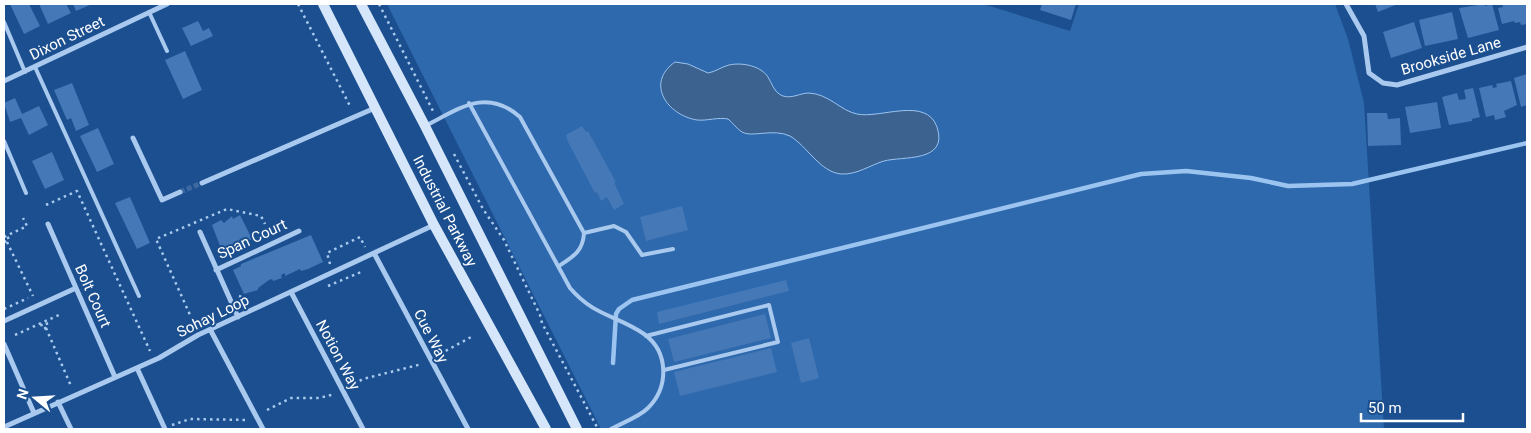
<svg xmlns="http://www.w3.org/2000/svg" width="1531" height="433" font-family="Roboto,sans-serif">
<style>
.green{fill:#2e69ad}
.water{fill:#3c6290;stroke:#9cc4f0}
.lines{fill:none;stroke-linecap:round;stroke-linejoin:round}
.stream{stroke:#9cc4f0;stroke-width:4.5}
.building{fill:#4478b7}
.minor-tunnel{stroke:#3d69a0;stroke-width:5;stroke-dasharray:5 2.5;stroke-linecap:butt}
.path{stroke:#a9c9ee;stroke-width:2.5;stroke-dasharray:2.5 4;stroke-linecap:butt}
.service{stroke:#a9c9ee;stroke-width:4}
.minor{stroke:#a9c9ee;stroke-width:5}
.secondary{stroke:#d6e6fa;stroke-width:10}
.labels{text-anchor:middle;stroke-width:4;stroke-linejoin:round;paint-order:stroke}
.street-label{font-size:15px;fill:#fff;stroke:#1b4f8f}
</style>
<rect width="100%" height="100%" fill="#1b4f8f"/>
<path class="green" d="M387,4H983L1070,31L1079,4H1335L1348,39L1364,103L1384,429H601Z"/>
<path class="water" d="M675,62L688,64L708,73C715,72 721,67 729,65C742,62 763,66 769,79C773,86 775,93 783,96C792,99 800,93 809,93C829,94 841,111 857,114C880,119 926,96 937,127C949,163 902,156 884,161C870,165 857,175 841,174C820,172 807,146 790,136C773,128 751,138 742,132C737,129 733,123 728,119C718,117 707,121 697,120C667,115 645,83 675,62Z"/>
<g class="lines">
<path class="stream" d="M613,363L616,314L619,309L632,300L1141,174L1186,171L1251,178L1288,186L1352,184L1527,143"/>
</g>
<path class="building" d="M10,4H29L40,26L24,34Z
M39,4H66L71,13L48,24Z
M73,4H92L76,11Z
M1042,4H1076L1071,20L1040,10Z
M1375,4H1398L1378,12Z
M1485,4V6L1492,4L1499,30L1468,38L1459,8Z
M1502,4H1527V24L1521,25L1520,22L1515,23L1514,21L1502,24L1498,8L1503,7Z
M1452,12L1458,39L1425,46L1419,20Z
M198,21L203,31L209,28L213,36L191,46L182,28Z
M1414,22L1422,48L1391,58L1383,32Z
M185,51L202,90L183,99L165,60Z
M1527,74V105L1521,107L1514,78Z
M1511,81L1517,105L1504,111L1506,117L1495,120L1494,115L1486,117L1479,88L1492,85L1493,88L1497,87L1496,84Z
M72,83L89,125L76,131L71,118L67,120L54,90Z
M1473,88L1480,117L1472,119V121L1449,125L1442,97L1457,93L1459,100L1466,99L1464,90Z
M15,98L22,114L39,106L48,125L29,135L21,118L10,122L4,103Z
M1437,102L1441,128L1410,133L1405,107Z
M1367,113H1387L1388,119L1400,118L1401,145L1368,146Z
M582,126L586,132L588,131L616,182H614L624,204L614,210L607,197L601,201L597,192L595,193L568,142L566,135Z
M98,128L114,164L97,172L80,136Z
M52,152L64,180L45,189L32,161Z
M130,197L150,243L137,249L115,203Z
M682,206L688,230L646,241L640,217Z
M240,215L252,239L238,247L237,245L232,246L222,251L212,225L221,220L224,223L232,216L233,219Z
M311,235L323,262L308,269L301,271L300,269L285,276V273L281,275L282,278L273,281L272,279L269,280L258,288V290L244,294L233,270L241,266V264Z
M786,280L789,291L659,324L657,312Z
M765,314L771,338L674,362L668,339Z
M809,338L819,378L801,383L791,343Z
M771,348L777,372L680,396L674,372Z"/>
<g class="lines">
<path class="minor-tunnel" d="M180,192L202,183"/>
<path class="path" d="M298,4L351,108
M379,4L434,113
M454,154L483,209L504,240L540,315L542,323L598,429
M46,205L77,191L150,351
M4,237L27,226L23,218
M4,242L9,240L7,235
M7,242L33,296
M330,264L327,253L360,237L365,247
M328,286L361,272
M239,296L250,300
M4,309L28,298
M41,324L43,329L48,327L46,321
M195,326L156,239L227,209L261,216L265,224
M46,328L71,386
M15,335L61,314
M440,354L473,336
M354,384L363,379L422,364
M267,410L291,398H319L335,394
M172,425L190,419L248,420"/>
<path class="service" d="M149,12L167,51
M4,22L25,72
M35,67L139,296
M469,103L570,288C595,317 617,315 644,334C669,352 669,387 648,408C639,417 622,423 611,429
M425,126C459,109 486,87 520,117L584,233C583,251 574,256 559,266
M4,141L26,193
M584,233L614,226L626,232L642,255L673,249
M646,336L769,305L778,342L664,370"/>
<path class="minor" d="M1346,4L1364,36L1369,73L1383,83L1397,85L1527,47
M4,81L167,4
M133,138L162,200L180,192
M202,183L375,108
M48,224L115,377
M200,232L238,317
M374,253L468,429
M216,270L299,231
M291,292L363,429
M4,321L76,288
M211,331L263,429
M4,344L34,413
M137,368L165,429
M58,402L71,429
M4,427L159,358L198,335L434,225"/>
<path class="secondary" d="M323,4L434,225L546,429
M361,4L425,126L577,429"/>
</g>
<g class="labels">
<g class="street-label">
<text transform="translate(67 38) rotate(-26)" y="5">Dixon Street</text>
<text transform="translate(1451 56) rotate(-16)" y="5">Brookside Lane</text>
<text transform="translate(445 211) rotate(63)" y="5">Industrial Parkway</text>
<text transform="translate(252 239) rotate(-25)" y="5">Span Court</text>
<text transform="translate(93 296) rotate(66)" y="5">Bolt Court</text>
<text transform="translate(213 316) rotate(-26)" y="5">Sohay Loop</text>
<text transform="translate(431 336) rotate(63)" y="5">Cue Way</text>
<text transform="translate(338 355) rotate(62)" y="5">Notion Way</text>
</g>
</g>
<rect width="1531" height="433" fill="none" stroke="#ffffff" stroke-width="10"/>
<g transform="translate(35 398) rotate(288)" stroke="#1b4f8f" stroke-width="4" paint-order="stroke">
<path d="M0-4L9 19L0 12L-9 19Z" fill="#ffffff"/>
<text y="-8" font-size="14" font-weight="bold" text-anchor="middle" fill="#ffffff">N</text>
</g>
<path d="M1361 413v8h102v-8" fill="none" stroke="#ffffff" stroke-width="2.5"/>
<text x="1368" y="413" font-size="15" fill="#ffffff" stroke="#1b4f8f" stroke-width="4" paint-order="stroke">50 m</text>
</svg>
